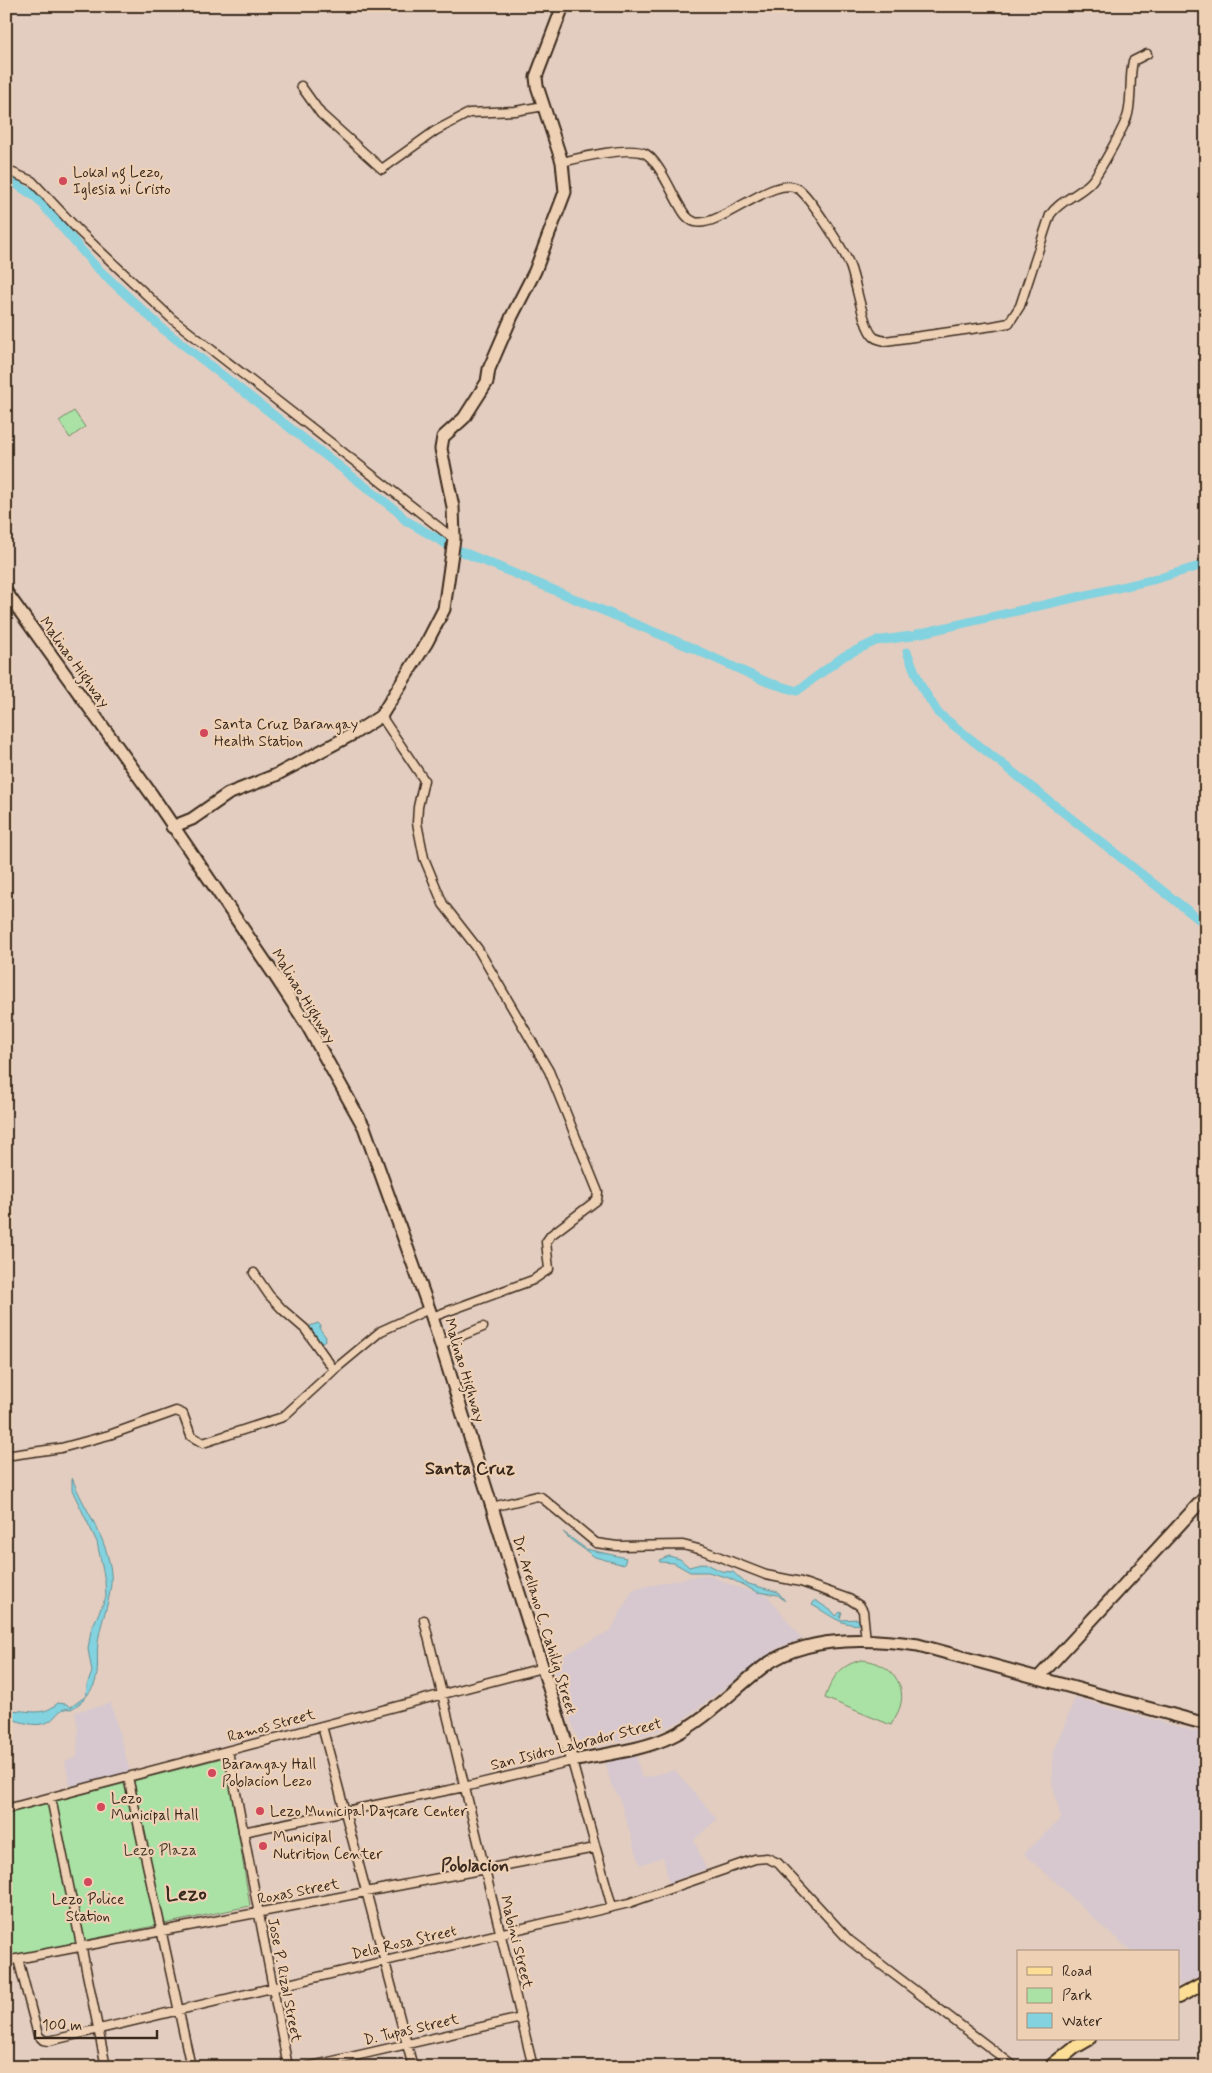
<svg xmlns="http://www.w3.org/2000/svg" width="1212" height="2073" font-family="Mynerve,sans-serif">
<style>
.built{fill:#d6c8ce}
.green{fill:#aae2a5;stroke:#728662}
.water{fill:#82d2df;stroke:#668f92}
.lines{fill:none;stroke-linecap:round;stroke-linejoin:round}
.canal{stroke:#82d2df;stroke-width:9}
.street-casing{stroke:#3b2a1e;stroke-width:11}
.secondary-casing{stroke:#3b2a1e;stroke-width:15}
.primary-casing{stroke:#3b2a1e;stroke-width:16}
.street{stroke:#eed1b5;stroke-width:8}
.secondary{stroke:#eed1b5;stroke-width:11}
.primary{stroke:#fcde96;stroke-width:12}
.poi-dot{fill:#d1495b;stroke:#eed1b5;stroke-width:2}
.labels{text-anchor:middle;stroke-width:4.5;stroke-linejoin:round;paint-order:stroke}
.poi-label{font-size:15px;fill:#3b2a1e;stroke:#eed1b5;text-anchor:start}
.street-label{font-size:15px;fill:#3b2a1e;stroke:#eed1b5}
.park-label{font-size:15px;fill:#463c2c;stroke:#eed1b5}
.quarter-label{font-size:18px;font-weight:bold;fill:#3b2a1e;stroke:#eed1b5}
.district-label{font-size:20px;font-weight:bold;fill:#3b2a1e;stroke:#eed1b5}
</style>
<rect width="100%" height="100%" fill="#e3cdc0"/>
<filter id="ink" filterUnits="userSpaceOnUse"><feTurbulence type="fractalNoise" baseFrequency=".02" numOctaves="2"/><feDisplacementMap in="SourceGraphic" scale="10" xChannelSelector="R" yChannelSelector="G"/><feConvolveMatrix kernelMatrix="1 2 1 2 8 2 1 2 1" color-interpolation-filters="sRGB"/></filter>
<g filter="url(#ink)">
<path class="built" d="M706,1574L736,1587L767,1595L802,1639L776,1649L681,1721L658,1731L588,1749L580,1746L551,1662L611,1630L633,1589Z
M1075,1698L1206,1734V1973L1179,1986L1178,1952H1133L1106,1930L1061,1887L1024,1854L1061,1818L1052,1782L1054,1751Z
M111,1703L130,1772L70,1788L65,1761L77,1757L78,1730L75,1712Z
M635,1752L642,1778L675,1770L717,1819L694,1840L706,1869L669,1883L663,1857L640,1865L619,1797L611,1785L605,1760Z"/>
<path class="green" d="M74,411L85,427L70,438L59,421Z
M861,1660C885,1661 908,1680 900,1707C898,1713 894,1719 891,1725L825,1698C832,1678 839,1666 861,1660Z
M226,1757L250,1906L6,1957V1814Z"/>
<path class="water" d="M318,1323L321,1326L319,1328L326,1337L325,1340L319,1345L308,1330L310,1326Z
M72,1478C83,1507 102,1530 109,1561C117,1591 101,1615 98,1643C96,1657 100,1671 94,1685C89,1694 81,1704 71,1709C58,1706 57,1719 46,1723C34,1727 22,1722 11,1719L6,1720V1711C27,1708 40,1719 58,1703L66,1704L71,1707L86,1696L87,1685L92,1672L88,1649L91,1630L106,1597L105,1581L97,1542L72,1490Z
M563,1532L586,1549L626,1558L624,1565L595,1557L571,1540Z
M669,1556L680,1559L689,1567L705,1563L721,1571L733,1572L745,1583L778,1592L785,1601L778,1595L757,1592L729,1578L708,1572H690L674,1563L660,1562L659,1560Z
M815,1600L833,1612L836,1616L840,1612L842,1613L840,1618L842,1620L858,1619L861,1624C841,1627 828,1613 812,1605Z"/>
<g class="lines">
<path class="canal" d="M6,181L13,182L37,198L96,267L163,329L398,512L405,520L448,545
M458,550L690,647L767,682L797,691L844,656L876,641L911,636
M917,634L1156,579L1206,564
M907,652L920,684L938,713L1206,925"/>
<defs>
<path id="street" d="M301,86L321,114L382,169L435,131L469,113L515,111L544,106
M562,162C579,158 627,146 644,153C657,158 671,191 678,203C682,210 686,219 695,222C720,229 777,171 800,190C811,199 845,251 850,266C856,280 863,329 874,337C876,339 882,340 885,341L993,326L1009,323L1020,306L1050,215C1060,200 1079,195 1091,182C1099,173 1125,126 1128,114C1132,97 1129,79 1133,61L1147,54
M6,170L32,181L79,231L171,318L454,539
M381,716L424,780L418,807L417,823L424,858L443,904L478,949L549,1071L598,1192L597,1200L551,1235L546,1242L549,1269L533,1280L432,1317
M254,1273L269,1295L283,1310L305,1329L334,1370
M441,1344L483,1327
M12,1455L61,1448L109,1435L176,1411L183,1414L191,1436L203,1443L283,1417L334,1370L381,1331L429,1309
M492,1507L537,1496L541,1497L596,1543L617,1546L683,1545L702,1550L766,1575L801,1582L849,1599L860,1606L863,1611L866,1641
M424,1620L533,2067
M322,1726L413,2067
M228,1751L288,2067
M128,1777L191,2067
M51,1798L106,2067
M6,1809L542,1668
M243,1832L464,1787L572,1761L612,1907
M18,1959L38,2035L43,2040L49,2041L629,1903L755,1859L767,1858L778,1863L849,1940L1015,2067
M6,1961L595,1848
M307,2067L521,2018"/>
<path id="secondary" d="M6,592L152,795L273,973L307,1025L364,1127L432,1317L572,1761C604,1754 641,1751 672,1736C706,1720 733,1690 763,1667C805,1635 869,1638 918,1645L1206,1724
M172,827L192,819L228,794L276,775L353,734L381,716L427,642L444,609L454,539L453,507L441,449L443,437L464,418L487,382L489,369L512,316L535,271L565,192L562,162L537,86L536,77L563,6
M1038,1678L1206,1496"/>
<path id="primary" d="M1178,1997L1206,1982
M1050,2067L1075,2047L1089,2039"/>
</defs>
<use href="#street" class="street-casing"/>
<use href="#secondary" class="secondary-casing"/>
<use href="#primary" class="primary-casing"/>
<use href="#street" class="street"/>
<use href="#secondary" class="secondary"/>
<use href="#primary" class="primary"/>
</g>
</g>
<g class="poi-dot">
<circle cx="63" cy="181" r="5"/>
<circle cx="204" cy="733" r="5"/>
<circle cx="212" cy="1773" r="5"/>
<circle cx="101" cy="1807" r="5"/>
<circle cx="260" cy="1811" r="5"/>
<circle cx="263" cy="1846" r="5"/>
<circle cx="88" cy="1882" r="5"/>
</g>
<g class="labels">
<g class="poi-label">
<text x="73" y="177">Lokal ng Lezo,<tspan x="73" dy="17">Iglesia ni Cristo</tspan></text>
<text x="214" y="729">Santa Cruz Barangay<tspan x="214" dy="17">Health Station</tspan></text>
<text x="222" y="1769">Barangay Hall<tspan x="222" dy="17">Poblacion Lezo</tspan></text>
<text x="111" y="1803">Lezo<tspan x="111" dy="17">Municipal Hall</tspan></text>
<text x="270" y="1816">Lezo Municipal Daycare Center</text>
<text x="273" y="1842">Municipal<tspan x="273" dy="17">Nutrition Center</tspan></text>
<text x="88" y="1904" text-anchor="middle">Lezo Police<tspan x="88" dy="17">Station</tspan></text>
</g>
<g class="street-label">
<text transform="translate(75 662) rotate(54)" y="5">Malinao Highway</text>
<text transform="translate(304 996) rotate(58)" y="5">Malinao Highway</text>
<text transform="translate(465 1370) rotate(73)" y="5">Malinao Highway</text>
<text transform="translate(545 1625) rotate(73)" y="5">Dr. Arellano C. Cahilig Street</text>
<text transform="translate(271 1725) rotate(-15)" y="5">Ramos Street</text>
<text transform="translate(576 1744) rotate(-14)" y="5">San Isidro Labrador Street</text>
<text transform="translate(298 1891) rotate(-11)" y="5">Roxas Street</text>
<text transform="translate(404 1942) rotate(-13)" y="5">Dela Rosa Street</text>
<text transform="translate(517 1942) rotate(76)" y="5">Mabini Street</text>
<text transform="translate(285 1980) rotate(79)" y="5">Jose P. Rizal Street</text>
<text transform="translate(411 2029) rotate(-13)" y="5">D. Tupas Street</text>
</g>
<g class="park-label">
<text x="160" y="1855">Lezo Plaza</text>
</g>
<g class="quarter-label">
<text x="470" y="1474">Santa Cruz</text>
<text x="475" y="1871">Poblacion</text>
</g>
<g class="district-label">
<text x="186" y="1900">Lezo</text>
</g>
</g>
<rect width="1212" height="2073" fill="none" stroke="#eed1b5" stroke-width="25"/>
<rect x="12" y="12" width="1187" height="2048" fill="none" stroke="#3b2a1e" stroke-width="2" filter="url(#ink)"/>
<rect x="1017" y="1950" width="162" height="90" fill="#eed1b5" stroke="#a68e79"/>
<rect x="1027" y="1967" width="25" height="8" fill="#fcde96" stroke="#a68e79"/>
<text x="1062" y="1976" font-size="15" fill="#3b2a1e">Road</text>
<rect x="1027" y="1988" width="25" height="15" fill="#aae2a5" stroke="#a68e79"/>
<text x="1062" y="2000" font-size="15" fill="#3b2a1e">Park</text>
<rect x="1027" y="2013" width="25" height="15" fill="#82d2df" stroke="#a68e79"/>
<text x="1062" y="2026" font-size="15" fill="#3b2a1e">Water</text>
<path d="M35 2030v8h122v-8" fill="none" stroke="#3b2a1e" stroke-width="2.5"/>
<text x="42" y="2030" font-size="15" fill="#3b2a1e" stroke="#eed1b5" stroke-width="4" paint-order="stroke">100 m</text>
</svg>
